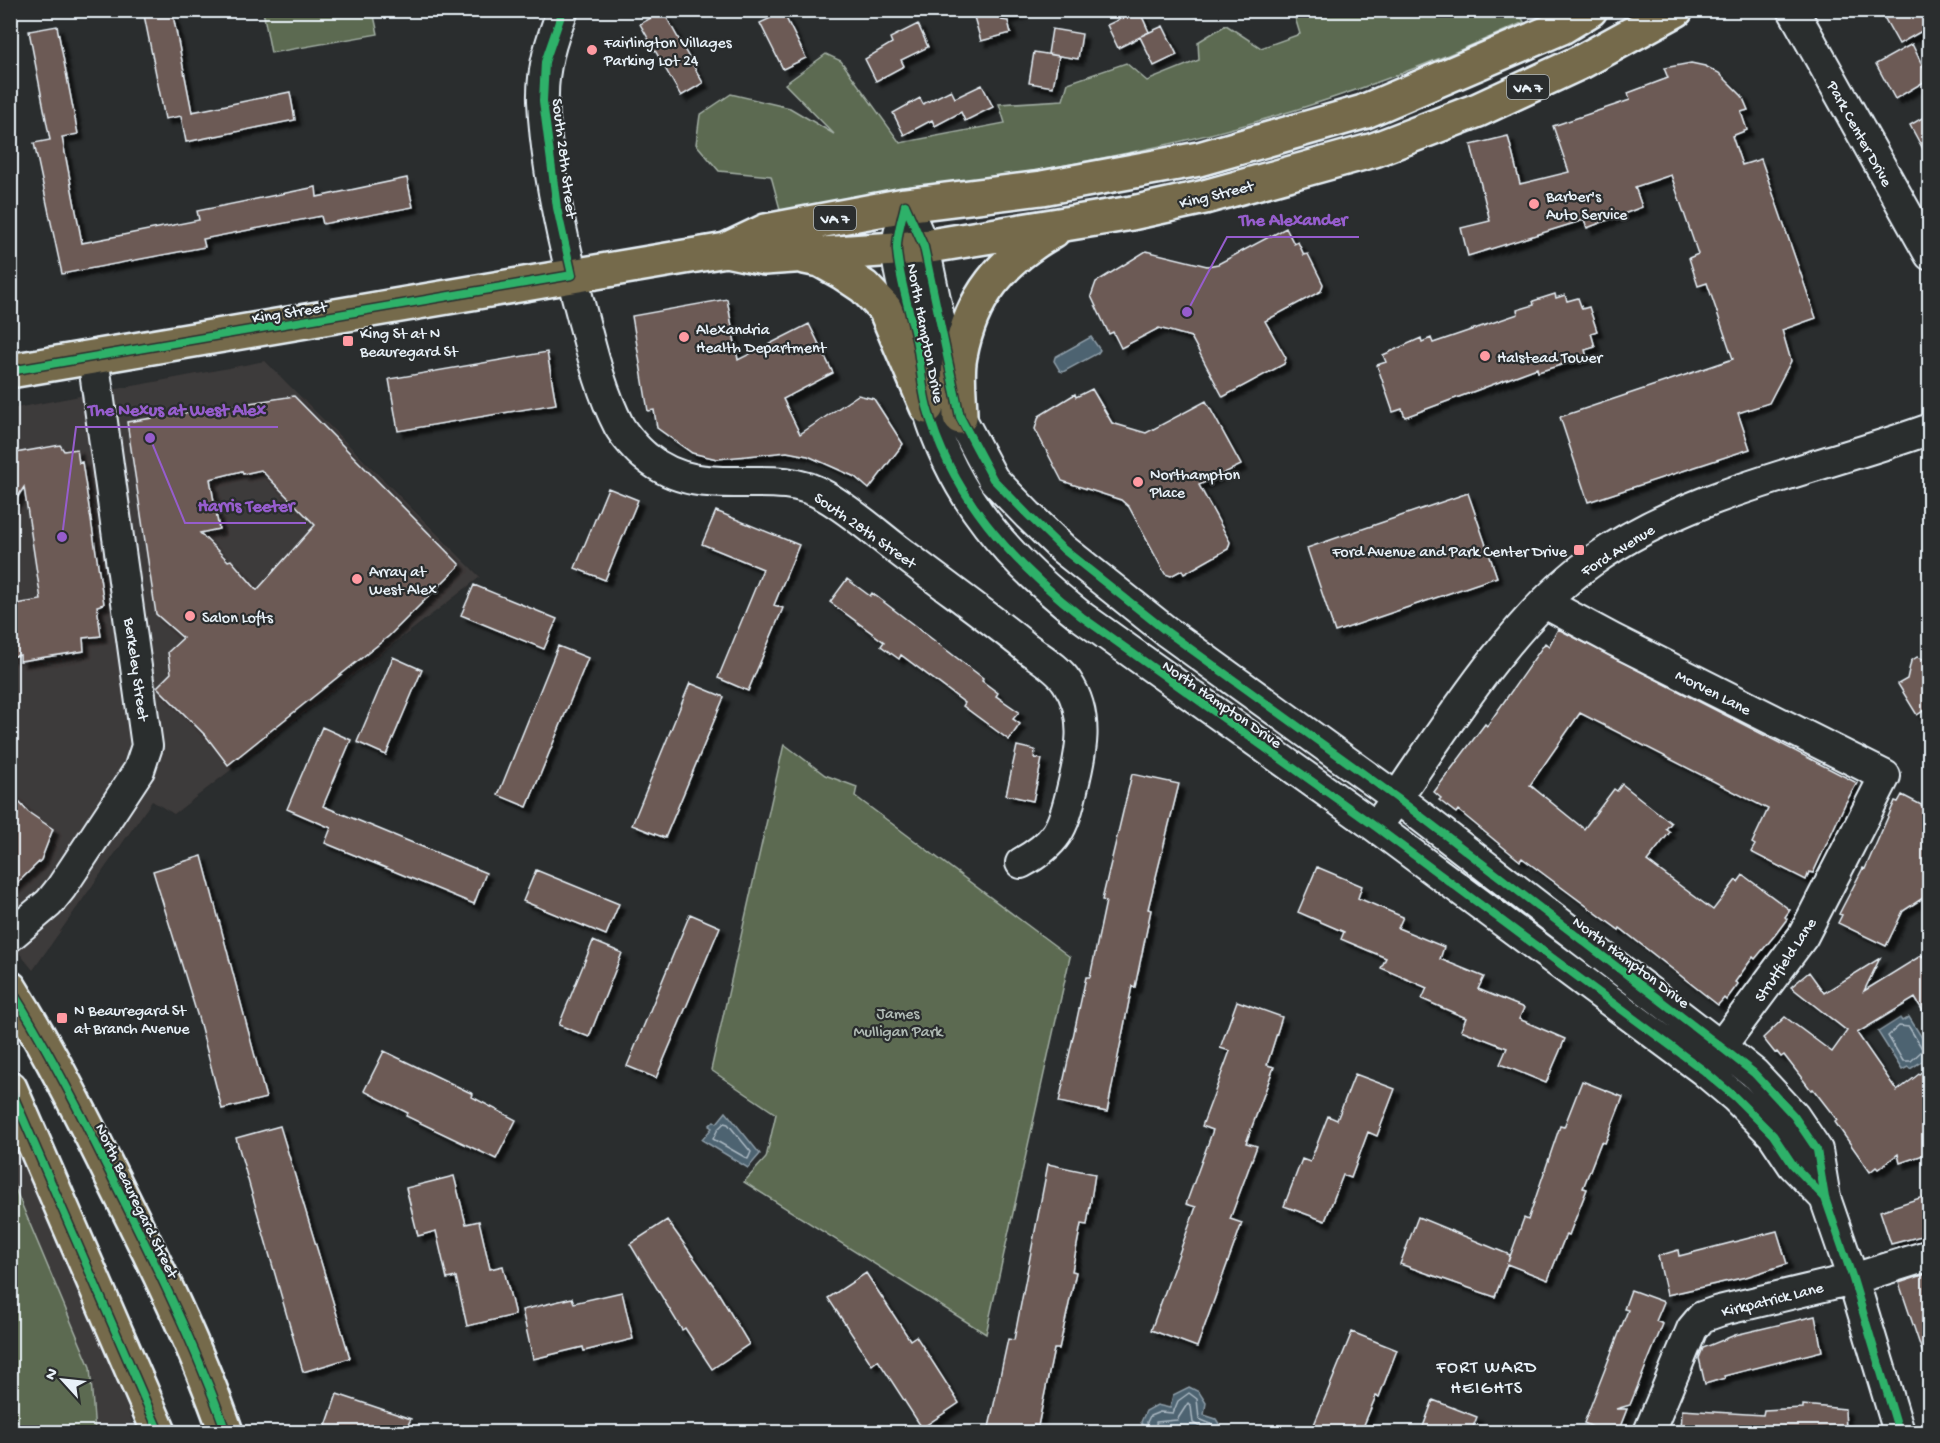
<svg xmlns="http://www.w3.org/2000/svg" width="1940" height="1443" font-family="'Gochi Hand',sans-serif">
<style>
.built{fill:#3e3a3a}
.green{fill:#5c6a51;stroke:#a2aea4;stroke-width:1.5}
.water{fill:#4e6371;stroke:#8c9ca7;stroke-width:1.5}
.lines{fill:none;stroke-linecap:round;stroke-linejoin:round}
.shore{stroke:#aab8c2;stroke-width:1.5}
.building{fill:#6c5a55;stroke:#e8f1f8;stroke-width:1.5;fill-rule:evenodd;filter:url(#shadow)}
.minor-casing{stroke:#e8f1f8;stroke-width:34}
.major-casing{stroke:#e8f1f8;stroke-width:38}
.minor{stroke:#2a2d2e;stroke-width:30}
.major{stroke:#756b4b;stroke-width:33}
.cycleway-casing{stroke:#2a2d2e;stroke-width:11}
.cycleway{stroke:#2db169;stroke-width:8}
.poi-dot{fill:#ff9aa2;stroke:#2a2d2e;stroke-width:2}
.labels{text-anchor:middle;stroke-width:4.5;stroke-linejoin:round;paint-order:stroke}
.shield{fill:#2a2d2e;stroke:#afb6bb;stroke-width:1.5}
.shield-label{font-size:15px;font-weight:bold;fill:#e8f1f8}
.poi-label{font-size:16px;fill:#e8f1f8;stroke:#2a2d2e;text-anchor:start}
.street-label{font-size:16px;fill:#e8f1f8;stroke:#2a2d2e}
.park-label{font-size:16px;fill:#b0bbb5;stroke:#2a2d2e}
.neighbourhood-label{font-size:18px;letter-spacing:1.5px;fill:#e8f1f8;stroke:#2a2d2e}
.leader{fill:none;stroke:#965dcd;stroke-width:2}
.callout-dot{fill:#965dcd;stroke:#2a2d2e;stroke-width:2}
.callout-label{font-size:18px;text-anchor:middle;font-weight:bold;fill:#965dcd;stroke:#2a2d2e;stroke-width:4.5;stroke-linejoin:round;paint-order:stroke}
</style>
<defs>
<filter id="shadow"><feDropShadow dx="5.5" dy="5.5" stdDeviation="1.5" flood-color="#0009"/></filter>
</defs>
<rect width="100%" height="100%" fill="#2a2d2e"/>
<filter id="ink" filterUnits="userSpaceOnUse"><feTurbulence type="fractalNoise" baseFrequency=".0167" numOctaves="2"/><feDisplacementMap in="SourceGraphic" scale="12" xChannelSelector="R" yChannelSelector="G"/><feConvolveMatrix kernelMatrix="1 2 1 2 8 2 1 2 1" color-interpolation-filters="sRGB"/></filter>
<g filter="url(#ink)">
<path class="built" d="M265,361L480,577L174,814L152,801L33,970L11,943V409Z
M10,1129L95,1320L136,1432H11Z"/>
<path class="green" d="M1518,10L1524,22C1402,78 1274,122 1142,150C1023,175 901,193 781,213L771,176L719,171L696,144L700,115L731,94L790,108L834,134L785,84L826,54L841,61L900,143L1005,123L999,104L1063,100L1068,83L1126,63L1147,81L1199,60L1198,42L1226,25L1261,48L1300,34L1293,11Z
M263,11H373L378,34L271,53Z
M784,744L825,775L857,787L855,796L1070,957L986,1334L744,1182L766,1158L776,1114L711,1070Z
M11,1179L90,1367L95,1432H11Z"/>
<path class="water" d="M1091,337L1100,350L1098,353L1063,372L1060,371L1054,361L1055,357Z
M1909,1017L1929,1049V1057L1910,1069L1908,1067L1902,1070L1878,1032L1900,1018L1902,1021Z
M726,1112L760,1154L748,1168L702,1140L712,1128L709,1126L714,1121L717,1123Z
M1189,1387L1199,1392L1206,1403L1204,1415L1216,1419L1224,1432H1145L1141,1422L1146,1411L1157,1405L1170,1408L1173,1395Z"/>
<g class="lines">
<path class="shore" d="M1899,1026L1909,1027L1923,1050L1911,1061H1903L1888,1036Z
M724,1123L728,1124L751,1152L748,1159L713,1139L718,1129Z
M1149,1432L1147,1422L1150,1416L1160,1412L1173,1413L1178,1401L1189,1393L1197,1399L1199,1419L1211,1424L1218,1432
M1157,1432L1156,1422L1177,1420L1188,1403L1191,1406L1193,1423L1209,1432"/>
</g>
<path class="building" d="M143,10H172L192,112L290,92L295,120L186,142L181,116L165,119Z
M972,10H1021V13L1001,20L1008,21L1011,33L981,41Z
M1139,10L1149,32L1141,36L1163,26L1177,55L1154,66L1140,37L1118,48L1107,25Z
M1880,10H1929V27L1899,44Z
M663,11L703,83L681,96L640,24Z
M783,12L806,58L783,69L760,23Z
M918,24L928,47L901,60L904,66L876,81L865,59L892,43L890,38Z
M57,26L78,134L62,137L82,243L199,220L197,211L316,187L317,197L407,178L413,207L323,224L321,216L203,239L205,247L62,274L34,143L50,140L29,31Z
M1052,29L1082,34L1078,59L1048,54Z
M1912,44L1929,79L1895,99L1876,64Z
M1034,52L1059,56L1053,87L1029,83Z
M1691,63L1705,66L1719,73L1742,96L1748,110L1741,112L1747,130L1732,136L1742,165L1761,159L1816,318L1782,330L1791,361L1769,403L1738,413L1750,449L1588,502L1560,417L1733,359L1707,283L1698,286L1689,258L1698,254L1671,175L1635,187L1642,207L1587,228L1584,220L1468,256L1461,228L1490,221L1471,145L1508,136L1520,184L1569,172L1553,126L1630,100L1628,93L1668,78L1664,68Z
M982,85L993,107L965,121L961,112L935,126L932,120L904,135L893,113L920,98L923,104L951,90L955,98Z
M1929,114V160L1910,125Z
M1286,228L1294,244L1298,242L1304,255L1308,254L1323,284L1321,291L1265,321L1286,358L1284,364L1223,397L1191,337L1159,328L1121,348L1113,332L1109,334L1091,296L1096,282L1146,251L1207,266L1218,264Z
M1555,294L1556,298L1565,295L1567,301L1578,298L1582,309L1589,307L1597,331L1591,333L1595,347L1585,350L1587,357L1538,372L1537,368L1405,417L1402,409L1393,412L1377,365L1386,362L1383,355L1421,338L1422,342L1431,338L1433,343L1518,314L1517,310L1534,305L1533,301Z
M727,299L738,360L809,324L833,373L783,399L800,434L858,395L874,399L903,444L869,489L855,477L808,456L787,452L717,459L692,453L657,428L654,410L648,411L632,316Z
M547,352L556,404L398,431L389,379Z
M1092,389L1112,423L1146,433L1206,401L1241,465L1199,485L1230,542L1228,549L1184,574L1182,570L1171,576L1165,574L1129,507L1121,500L1062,481L1035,429L1039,416L1075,394L1076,397Z
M294,396L460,565L389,636L228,765L206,736L157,687L171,673L168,652L183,638L156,614L127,422ZM261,470L315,525L257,590L231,560L228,561L200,533L219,529L210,479L242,471L243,474Z
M60,445L64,451L77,449L79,463L82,462L104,604L97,606L101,636L83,638L84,651L20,661V655L10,657V605L41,600L24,487L10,509V454Z
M608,488L638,500L605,580L575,568Z
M1468,493L1497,577L1335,632L1307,548Z
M716,511L799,545L774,605L783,608L748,691L718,678L763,569L702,544Z
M847,579L870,596L872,593L983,678L982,681L998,693L996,696L1019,712L1013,719L1020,724L1009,740L963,706L965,703L901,655L899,659L881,646L884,642L830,602Z
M474,585L557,619L544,649L461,615Z
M1558,629L1857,783L1846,802L1813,873L1809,872L1806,880L1751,852L1755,845L1752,843L1768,809L1580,713L1530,785L1584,829L1614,789L1617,791L1622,784L1671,823L1666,829L1670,832L1647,861L1713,910L1736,880L1738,882L1743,875L1790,910L1785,917L1787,919L1775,935L1755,959L1753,957L1735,982L1738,984L1726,1000L1724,998L1718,1005L1620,928L1619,930L1522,858L1520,861L1458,810L1456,813L1439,800L1441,798L1434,792L1485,724L1487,726L1545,643L1549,646Z
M558,646L588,658L527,807L498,795Z
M393,657L422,670L386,755L357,742Z
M1917,657L1929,661V707L1917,715L1898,684L1907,679L1911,661Z
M690,683L724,697L665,838L632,825Z
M322,727L351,740L323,806L486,873L474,904L325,843L331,828L287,809Z
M1017,746L1035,750L1034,758L1042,759L1033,801L1006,795Z
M1132,774L1179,784L1148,909L1151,910L1135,987L1132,986L1107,1112L1059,1102L1086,977H1090L1106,901L1102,900Z
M10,792L28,812L53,829L41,860L10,890Z
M1902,795L1929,809V894L1903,911L1886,946L1838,923L1842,915L1839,914L1863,868L1865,869L1895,801L1898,802Z
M202,856L266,1098L222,1109L200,1024L153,871Z
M1317,867L1362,886L1358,898L1403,917L1398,928L1444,947L1440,959L1484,977L1478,989L1524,1008L1519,1019L1565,1039L1546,1083L1500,1064L1507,1048L1461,1030L1466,1018L1422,999L1427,988L1381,968L1386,958L1341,939L1344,932L1298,912Z
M536,870L619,904L606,935L523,901Z
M690,914L720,927L656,1078L627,1066Z
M593,941L622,953L589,1037L559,1025Z
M1929,954V1021L1915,998L1857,1033L1897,1091L1923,1071L1929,1080V1153L1900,1163L1898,1154L1878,1169L1876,1167L1870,1172L1835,1122L1837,1120L1813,1089L1811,1090L1784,1055L1781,1057L1777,1052L1775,1053L1763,1038L1785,1017L1832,1052L1847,1031L1791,987L1809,972L1824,993L1880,958L1864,991L1922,955L1924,958Z
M1237,1001L1282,1017L1267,1065L1274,1067L1246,1143L1257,1146L1230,1219L1242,1223L1197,1347L1151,1330L1196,1207L1186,1204L1213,1130L1202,1126L1230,1051L1220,1048Z
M384,1051L473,1094L472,1097L516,1120L496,1159L406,1116L408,1113L364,1091Z
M1355,1074L1395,1089L1377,1136L1368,1132L1351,1178L1343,1175L1325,1221L1284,1206L1302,1159L1310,1162L1328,1116L1337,1120Z
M1582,1081L1623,1097L1605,1143L1601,1142L1583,1188L1587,1189L1569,1235L1566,1234L1548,1280L1507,1264L1495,1297L1400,1264L1418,1217L1510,1255L1508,1262L1524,1218L1528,1220L1560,1126L1564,1127Z
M280,1126L350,1358L303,1372L236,1138Z
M1048,1164L1095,1174L1087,1225L1081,1224L1072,1271L1076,1272L1059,1349H1054L1038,1426L1034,1425L1033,1432H988L1008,1339L1014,1340Z
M454,1176L466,1224L479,1221L490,1269L503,1266L515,1315L467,1326L456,1277L447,1279L436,1231L418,1236L406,1188Z
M1929,1195V1234L1891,1244L1880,1211Z
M667,1220L716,1289L749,1344L712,1369L685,1328L682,1330L630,1244Z
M1777,1231L1787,1264L1746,1277L1667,1295L1658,1256L1678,1250L1679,1256Z
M866,1273L910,1340L916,1336L959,1403L922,1428L878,1360L872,1365L828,1298Z
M1929,1273V1363H1926L1899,1283Z
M1631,1290L1664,1302L1656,1321L1663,1324L1630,1405L1616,1409H1627L1618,1432H1603L1584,1423L1628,1310L1624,1309Z
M622,1292L633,1339L584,1351L583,1347L533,1359L522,1310L572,1298L574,1303Z
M1815,1316L1822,1351L1724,1376L1725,1378L1705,1384L1699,1358L1703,1348L1735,1335Z
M1352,1332L1397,1350L1379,1397L1376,1396L1361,1432H1311Z
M337,1394L411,1419L404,1432H324Z
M1433,1400L1477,1417L1471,1432H1421Z
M1803,1405L1845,1409L1846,1432H1681L1682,1410L1763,1415L1764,1410L1803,1408Z"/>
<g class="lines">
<defs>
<path id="minor" d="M563,10C551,40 542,69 543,101C546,171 564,248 582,315C592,353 601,391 619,426C625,436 637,450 646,457C704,505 770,463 825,496C855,513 882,539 910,559C949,589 989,617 1027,648C1040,658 1058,668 1067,682C1090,716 1081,754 1072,790C1063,829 1057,843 1021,863
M1793,10L1930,255
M905,205L924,247L960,417L993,479L1028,515L1063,549L1166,631L1397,798L1721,1047L1754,1073L1794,1116L1817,1150L1825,1198L1853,1279L1899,1432
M901,225C900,232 897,240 897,248C896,266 910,312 915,332C920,357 921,386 928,409C955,499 1009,560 1082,617L1376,827L1703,1070L1735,1097L1773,1135L1793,1165L1825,1198
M1545,603L1614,640L1885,776L1803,936L1710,1061
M1385,815C1441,734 1511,619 1591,562C1690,491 1817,470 1930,429
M10,936L49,903L61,888L139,770L147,746L93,357
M1649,1432L1692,1329L1702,1317L1719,1311L1853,1279L1930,1255"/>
<path id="major" d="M726,250L764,258L924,247L1132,213L1205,197L1374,150L1478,110L1581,62L1676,10
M805,257L820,260L843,273L864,287L885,309L927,407
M10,371L726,250L766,231L905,205L1042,188L1199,159L1363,112L1562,27L1590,10
M960,417C960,397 956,375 960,356C971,297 1002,260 1053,231
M10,988C49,1050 82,1116 114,1181C155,1263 196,1346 226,1432
M10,1088L159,1432"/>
</defs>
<use href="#minor" class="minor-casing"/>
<use href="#major" class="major-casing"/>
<use href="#minor" class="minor"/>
<use href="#major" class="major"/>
<defs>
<path id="cycleway" d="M905,205L924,247L960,417L993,479L1028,515L1063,549L1166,631L1397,798L1721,1047L1754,1073L1794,1116L1817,1150L1825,1198L1853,1279L1899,1432
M905,205C902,219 896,236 897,250C899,279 910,311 916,340C921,362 921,386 927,407C951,496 1012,562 1082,617L1376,827L1703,1070L1735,1097L1773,1135L1793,1165L1825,1198
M10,371L572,275L557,208L543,101L545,62L563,10
M10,988C49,1050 82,1116 114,1181C155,1263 196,1346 226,1432
M10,1088L159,1432"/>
</defs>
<use href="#cycleway" class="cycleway-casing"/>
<use href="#cycleway" class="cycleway"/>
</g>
</g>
<g class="poi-dot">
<circle cx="592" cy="50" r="6"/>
<circle cx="1534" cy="204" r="6"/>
<circle cx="684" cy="337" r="6"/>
<rect x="342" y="335" width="12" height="12" rx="3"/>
<circle cx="1485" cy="356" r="6"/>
<circle cx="1138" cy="482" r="6"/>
<rect x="1573" y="544" width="12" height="12" rx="3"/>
<circle cx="357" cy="579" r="6"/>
<circle cx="190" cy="616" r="6"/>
<rect x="56" y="1012" width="12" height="12" rx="3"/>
</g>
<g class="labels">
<g class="shield">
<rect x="1507" y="75" width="42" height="24" rx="4.5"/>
<rect x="814" y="206" width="42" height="24" rx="4.5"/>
</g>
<g class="shield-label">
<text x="1528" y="92">VA 7</text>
<text x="835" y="223">VA 7</text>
</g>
<g class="poi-label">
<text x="604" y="47">Fairlington Villages<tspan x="604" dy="18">Parking Lot 24</tspan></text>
<text x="1546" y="201">Barber's<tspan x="1546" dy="18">Auto Service</tspan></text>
<text x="696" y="334">Alexandria<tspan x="696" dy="18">Health Department</tspan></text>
<text x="360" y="338">King St at N<tspan x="360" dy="18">Beauregard St</tspan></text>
<text x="1497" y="362">Halstead Tower</text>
<text x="1150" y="479">Northampton<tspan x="1150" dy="18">Place</tspan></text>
<text x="1567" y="556" text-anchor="end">Ford Avenue and Park Center Drive</text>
<text x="369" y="576">Array at<tspan x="369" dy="18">West Alex</tspan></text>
<text x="202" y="622">Salon Lofts</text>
<text x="74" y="1015">N Beauregard St<tspan x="74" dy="18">at Branch Avenue</tspan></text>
</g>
<g class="street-label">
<text transform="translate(1861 133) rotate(61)" y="6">Park Center Drive</text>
<text transform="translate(566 158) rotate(83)" y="6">South 28th Street</text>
<text transform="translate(1216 193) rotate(-14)" y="6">King Street</text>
<text transform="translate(289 311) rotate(-9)" y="6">King Street</text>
<text transform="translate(927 333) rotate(79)" y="6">North Hampton Drive</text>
<text transform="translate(866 529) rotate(35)" y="6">South 28th Street</text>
<text transform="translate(1617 549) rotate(-32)" y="6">Ford Avenue</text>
<text transform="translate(138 669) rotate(82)" y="6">Berkeley Street</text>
<text transform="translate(1714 691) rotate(27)" y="6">Morven Lane</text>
<text transform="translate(1223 703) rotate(35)" y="6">North Hampton Drive</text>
<text transform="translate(1784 959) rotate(-56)" y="6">Strutfield Lane</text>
<text transform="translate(1632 961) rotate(37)" y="6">North Hampton Drive</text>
<text transform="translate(138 1200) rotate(64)" y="6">North Beauregard Street</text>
<text transform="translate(1772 1298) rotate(-14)" y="6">Kirkpatrick Lane</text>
</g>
<g class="park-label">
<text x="898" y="1018">James<tspan x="898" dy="18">Mulligan Park</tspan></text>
</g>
<g class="neighbourhood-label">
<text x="1487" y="1372">FORT WARD<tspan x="1487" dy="21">HEIGHTS</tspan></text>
</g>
</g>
<path class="leader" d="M1187 312L1227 237H1359M62 537L76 427H278M150 438L185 523H306"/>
<g class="callout-dot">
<circle cx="1187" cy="312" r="6"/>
<circle cx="62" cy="537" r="6"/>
<circle cx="150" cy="438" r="6"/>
</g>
<g class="callout-label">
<text x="1293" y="225">The Alexander</text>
<text x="177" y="415">The Nexus at West Alex</text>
<text x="246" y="511">Harris Teeter</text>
</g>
<rect width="1940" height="1443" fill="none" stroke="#2a2d2e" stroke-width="36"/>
<rect x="18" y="18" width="1904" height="1407" fill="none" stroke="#e8f1f8" stroke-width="2" filter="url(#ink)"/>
<g transform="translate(63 1380) rotate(297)" stroke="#2a2d2e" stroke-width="4.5" paint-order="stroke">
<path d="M0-4.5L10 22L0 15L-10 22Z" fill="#e8f1f8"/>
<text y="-9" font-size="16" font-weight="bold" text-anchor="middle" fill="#e8f1f8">N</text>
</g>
</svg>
